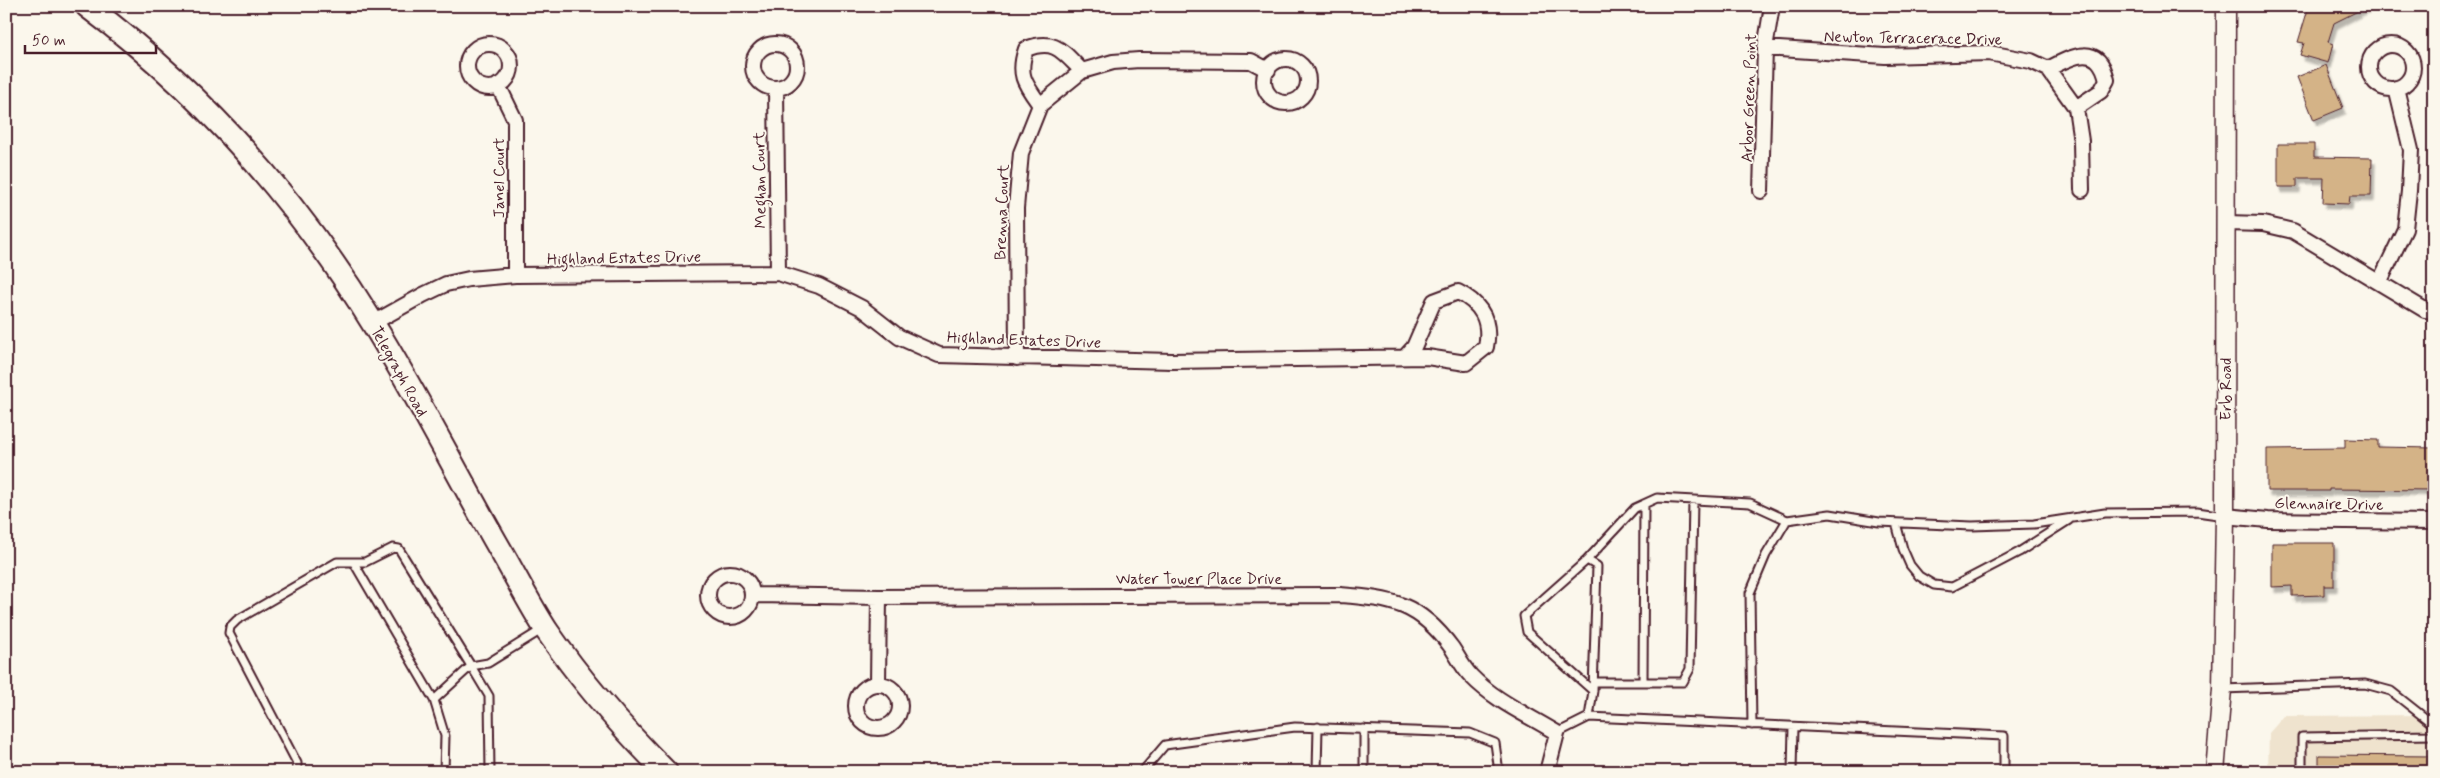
<svg xmlns="http://www.w3.org/2000/svg" width="2440" height="778" font-family="Mynerve,sans-serif">
<style>
.built{fill:#efe3ce}
.building{fill:#d4b387;stroke:#4a1f2b;filter:url(#shadow)}
.lines{fill:none;stroke-linecap:round;stroke-linejoin:round}
.service-casing{stroke:#4a1f2b;stroke-width:11}
.minor-casing{stroke:#4a1f2b;stroke-width:18}
.tertiary-casing{stroke:#4a1f2b;stroke-width:21}
.primary-casing{stroke:#4a1f2b;stroke-width:26}
.service{stroke:#fbf7ec;stroke-width:7}
.minor{stroke:#fbf7ec;stroke-width:14}
.tertiary{stroke:#fbf7ec;stroke-width:18}
.primary{stroke:#fbf7ec;stroke-width:22}
.labels{text-anchor:middle;stroke-width:4;stroke-linejoin:round;paint-order:stroke}
.street-label{font-size:16px;fill:#4a1f2b;stroke:#fbf7ec}
</style>
<defs>
<filter id="shadow"><feDropShadow dx="3" dy="5.5" stdDeviation="1" flood-color="#0004"/></filter>
</defs>
<rect width="100%" height="100%" fill="#fbf7ec"/>
<filter id="ink" filterUnits="userSpaceOnUse"><feTurbulence type="fractalNoise" baseFrequency=".02" numOctaves="2"/><feDisplacementMap in="SourceGraphic" scale="10" xChannelSelector="R" yChannelSelector="G"/><feConvolveMatrix kernelMatrix="1 2 1 2 8 2 1 2 1" color-interpolation-filters="sRGB"/></filter>
<g filter="url(#ink)">
<path class="built" d="M2434,715V772H2268L2269,733L2284,716Z"/>
<path class="building" d="M2309,6H2368L2334,23L2328,42L2333,44L2328,63L2300,55L2304,43L2298,42Z
M2326,65L2343,108L2314,120L2297,77Z
M2278,144H2314V157L2372,158L2371,196H2350L2349,204L2323,203L2324,178H2297V187H2278Z
M2345,439L2378,440V447L2434,448V490L2329,489V491H2267V449L2345,448Z
M2272,543H2334V586H2324V595L2292,596V586L2272,587Z
M2319,755L2433,756V772H2319Z"/>
<g class="lines">
<defs>
<path id="service" d="M1896,523L1903,549L1910,565L1919,576L1934,585L1952,587L2019,552L2069,520
M1587,560L1635,508L1657,498L1750,503L1787,520
M354,563L434,700L445,736L444,772
M1594,682H1683L1690,669L1693,500
M1643,682L1644,504
M2222,689L2365,684L2391,691L2434,725
M434,700L471,666L489,696L490,772
M1589,717L1593,691L1597,566L1587,560L1524,616L1527,632L1593,691
M1752,725L1750,593L1766,555L1787,520L1830,514L1879,522L1972,526L2034,524L2105,513L2197,512L2225,516
M1364,729V772
M1557,733L1589,717L2004,736V772
M297,772V763L229,633L230,627L237,620L337,562H365L393,548L399,549L471,666L488,663L543,629
M1142,772L1165,745L1295,727L1470,733L1495,743L1499,772
M1317,772L1318,727
M1792,772L1793,727
M2302,772V737L2434,735"/>
<path id="minor" d="M753 66a22 22 0 1 1 44 0a22 22 0 1 1-44 0Z
M467 66a22 22 0 1 1 44 0a22 22 0 1 1-44 0Z
M2369 67a22 22 0 1 1 44 0a22 22 0 1 1-44 0Z
M1765,48L1885,56L1989,53L2031,61L2048,69L2076,108L2081,141L2082,190
M1264 81a22 22 0 1 1 44 0a22 22 0 1 1-44 0Z
M2048,69C2074,55 2099,43 2107,80L2101,91L2076,108
M498,85L515,120V275
M776,88L778,273
M1040,105C1025,84 1017,75 1026,49C1055,38 1062,51 1082,71
M1761,191L1765,48L1772,6
M2226,223L2263,224L2293,231L2425,310L2434,311
M2380,281L2405,229L2409,191L2411,150L2396,88
M373,323L423,295L446,284L469,279L515,275L778,273L819,286L862,308L899,337L939,355L1172,361L1427,357L1466,363L1486,347C1491,321 1482,304 1458,292L1434,301L1414,347L1405,357
M1017,358L1016,208L1021,153L1040,105L1082,71L1113,62L1139,60L1251,61L1268,70
M2225,516L2268,520L2434,522
M708 595a22 22 0 1 1 44 0a22 22 0 1 1-44 0Z
M752,595L879,597L1340,595C1393,599 1419,603 1452,648C1458,657 1463,668 1471,676C1495,701 1528,715 1557,733L1547,772
M878,684L879,597
M856 706a22 22 0 1 1 44 0a22 22 0 1 1-44 0Z"/>
<path id="tertiary" d="M2215,772L2222,689L2225,516L2226,6"/>
<path id="primary" d="M87,6C202,92 297,200 372,322C418,396 457,475 501,551C516,577 530,605 547,631C582,682 622,728 666,772"/>
</defs>
<use href="#service" class="service-casing"/>
<use href="#minor" class="minor-casing"/>
<use href="#tertiary" class="tertiary-casing"/>
<use href="#primary" class="primary-casing"/>
<use href="#service" class="service"/>
<use href="#minor" class="minor"/>
<use href="#tertiary" class="tertiary"/>
<use href="#primary" class="primary"/>
</g>
</g>
<g class="labels">
<g class="street-label">
<text transform="translate(1913 37) rotate(1)" y="6">Newton Terracerace Drive</text>
<text transform="translate(1748 98) rotate(-88)" y="6">Arbor Green Point</text>
<text transform="translate(498 178) rotate(-90)" y="6">Janel Court</text>
<text transform="translate(759 180) rotate(-91)" y="6">Meghan Court</text>
<text transform="translate(1001 212) rotate(-88)" y="6">Brenna Court</text>
<text transform="translate(624 257) rotate(-1)" y="6">Highland Estates Drive</text>
<text transform="translate(1024 339) rotate(2)" y="6">Highland Estates Drive</text>
<text transform="translate(400 371) rotate(61)" y="6">Telegraph Road</text>
<text transform="translate(2225 389) rotate(-90)" y="6">Erb Road</text>
<text transform="translate(2329 503) rotate(1)" y="6">Glennaire Drive</text>
<text x="1199" y="584">Water Tower Place Drive</text>
</g>
</g>
<rect width="2440" height="778" fill="none" stroke="#fbf7ec" stroke-width="25"/>
<rect x="12" y="12" width="2415" height="753" fill="none" stroke="#4a1f2b" stroke-width="2" filter="url(#ink)"/>
<path d="M25 45v8h131v-8" fill="none" stroke="#4a1f2b" stroke-width="2.5"/>
<text x="32" y="45" font-size="15" fill="#4a1f2b" stroke="#fbf7ec" stroke-width="4" paint-order="stroke">50 m</text>
</svg>
